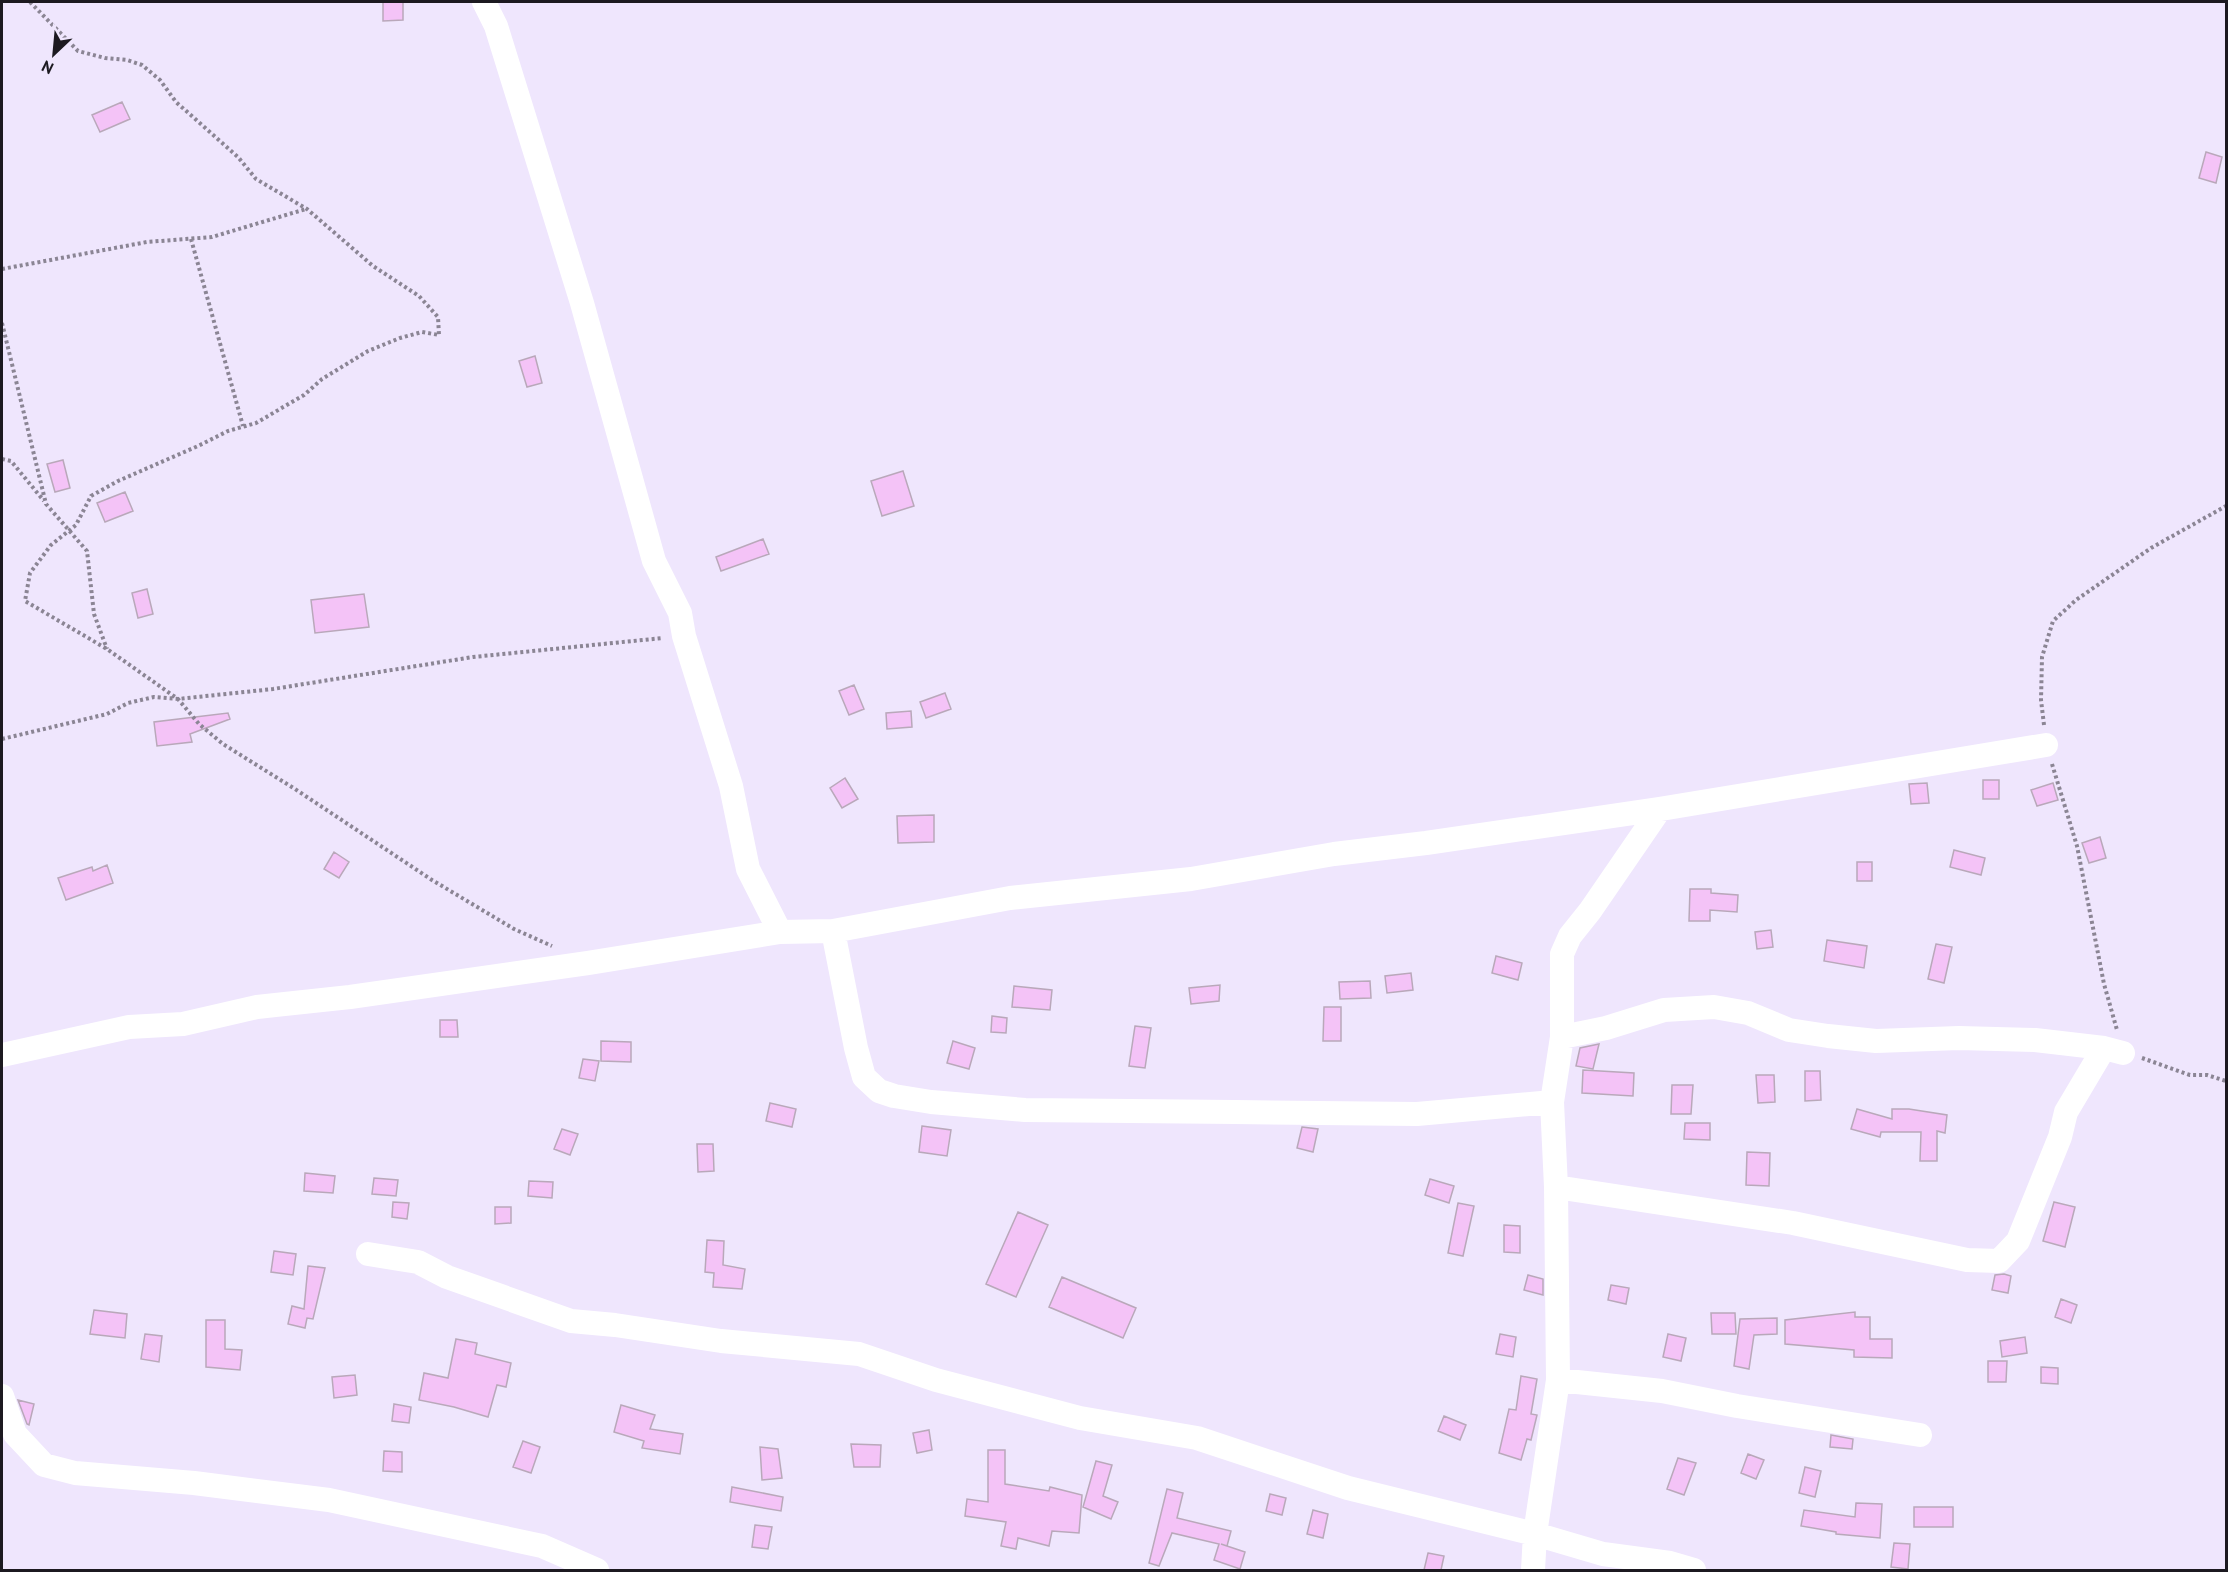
<svg xmlns="http://www.w3.org/2000/svg" width="2228" height="1572" font-family="'PT Sans',sans-serif">
<style>
.building{fill:#f4c3f7;stroke:#b9a8ba;stroke-width:1.5}
.lines{fill:none;stroke-linecap:round;stroke-linejoin:round}
.path{stroke:#8b8594;stroke-width:4;stroke-dasharray:3 3;stroke-linecap:butt}
.street{stroke:#fff;stroke-width:24}
</style>
<rect width="100%" height="100%" fill="#efe6fd"/>
<path class="building" d="M383,2H403V20L383,21Z
M122,102L130,119L100,132L92,115Z
M2206,152L2222,157L2216,183L2199,178Z
M535,356L542,383L527,387L519,361Z
M63,460L70,488L55,492L47,464Z
M903,471L914,506L882,516L871,481Z
M125,492L133,511L105,522L97,503Z
M763,539L769,554L721,571L716,557Z
M147,589L153,614L138,618L132,593Z
M364,594L369,627L315,633L311,600Z
M854,685L864,709L849,715L839,691Z
M945,693L951,709L926,718L920,702Z
M911,711L912,727L887,729L886,713Z
M228,713L230,719L190,734L192,742L157,746L154,722Z
M845,778L858,799L842,808L830,788Z
M1983,780H1999V799H1983Z
M1927,783L1929,803L1911,804L1909,784Z
M2053,783L2058,800L2037,806L2031,790Z
M934,815V842L898,843L897,816Z
M2100,837L2106,858L2089,863L2082,843Z
M1954,850L1985,858L1981,875L1950,867Z
M334,852L349,862L339,878L324,869Z
M1857,862H1872V881H1857Z
M107,865L113,883L66,900L58,878L92,867L93,871Z
M1690,889H1711V893L1738,895L1737,912L1710,910V921H1689Z
M1771,930L1773,947L1757,949L1755,932Z
M1827,940L1867,946L1864,968L1824,961Z
M1936,944L1952,947L1944,983L1928,979Z
M1496,956L1522,963L1518,980L1492,973Z
M1411,973L1413,990L1387,993L1385,976Z
M1370,981L1371,998L1340,999L1339,982Z
M1220,985L1219,1001L1191,1004L1189,988Z
M1014,986L1052,990L1050,1010L1012,1007Z
M1324,1007H1341V1041H1323Z
M992,1016L1007,1018L1006,1033L991,1032Z
M440,1020H457L458,1037H440Z
M1135,1026L1151,1028L1145,1068L1129,1066Z
M601,1041L631,1042V1062L601,1061Z
M953,1041L975,1048L969,1069L947,1063Z
M1599,1044L1593,1069L1576,1066L1580,1048Z
M583,1059L599,1061L595,1081L579,1078Z
M1583,1070L1634,1073L1633,1096L1582,1093Z
M1805,1071H1820L1821,1100L1805,1101Z
M1756,1075H1774L1775,1102L1758,1103Z
M1672,1085H1693L1691,1114H1671Z
M770,1103L796,1109L792,1127L766,1121Z
M1857,1109L1892,1119V1109H1909L1947,1115L1945,1133L1937,1131V1161H1920L1921,1132H1881L1880,1137L1851,1129Z
M1685,1123H1710V1140L1684,1139Z
M922,1126L951,1130L947,1156L919,1152Z
M1302,1127L1318,1129L1313,1152L1297,1148Z
M562,1129L578,1134L570,1155L554,1149Z
M697,1144H713L714,1171L698,1172Z
M1747,1152L1770,1153L1769,1186L1746,1185Z
M305,1173L335,1176L333,1193L304,1191Z
M374,1178L398,1180L396,1196L372,1194Z
M1430,1179L1454,1186L1449,1203L1425,1195Z
M529,1181L553,1182L552,1198L528,1196Z
M393,1202L409,1203L407,1219L392,1217Z
M2054,1202L2075,1207L2065,1247L2043,1241Z
M1458,1203L1474,1206L1463,1256L1448,1253Z
M495,1207H511V1223L495,1224Z
M1018,1212L1048,1225L1016,1297L986,1284Z
M1504,1225L1520,1226V1253L1504,1252Z
M707,1240L724,1241L723,1265L745,1269L742,1289L713,1287L714,1273L705,1272Z
M274,1251L296,1254L293,1275L271,1272Z
M308,1266L325,1268L313,1319L307,1318L305,1328L288,1324L292,1306L304,1309Z
M2004,1274L2011,1276L2008,1293L1992,1290L1995,1275Z
M1528,1275L1543,1279V1295L1524,1290Z
M1062,1277L1136,1308L1123,1338L1049,1307Z
M1611,1285L1629,1288L1626,1304L1608,1300Z
M2061,1299L2077,1305L2071,1323L2055,1317Z
M94,1310L127,1314L125,1338L90,1334Z
M1855,1312V1317H1870V1339H1892V1358L1854,1357V1350L1785,1344V1320Z
M1711,1313H1735L1736,1334H1712Z
M1777,1318V1334L1754,1335L1749,1369L1734,1366L1740,1319Z
M206,1320H225V1349L242,1350L240,1370L206,1367Z
M145,1334L162,1336L159,1362L141,1359Z
M1500,1334L1516,1337L1513,1357L1496,1354Z
M1668,1334L1686,1338L1681,1361L1663,1357Z
M2025,1337L2027,1353L2002,1357L2000,1341Z
M456,1339L477,1343L475,1354L511,1363L506,1387L497,1385L488,1417L454,1407L419,1400L424,1373L448,1378Z
M1988,1361H2007L2006,1382H1988Z
M2041,1367L2058,1368V1384L2041,1383Z
M355,1375L357,1395L334,1398L332,1377Z
M1521,1376L1537,1379L1531,1414L1537,1415L1531,1440L1527,1439L1521,1460L1499,1453L1509,1409L1516,1410Z
M18,1400L34,1404L29,1425L27,1424Z
M394,1404L411,1407L409,1423L392,1421Z
M621,1405L655,1415L650,1429L683,1434L680,1454L642,1448L644,1441L614,1432Z
M1444,1416L1466,1425L1460,1440L1438,1431Z
M929,1430L932,1450L917,1453L913,1433Z
M1831,1435L1853,1439L1852,1449L1830,1447Z
M523,1441L540,1447L531,1473L513,1467Z
M851,1444L881,1445L880,1467H854Z
M760,1447L778,1449L782,1478L762,1480Z
M988,1450H1005V1484L1049,1491L1050,1487L1082,1495L1079,1533L1052,1531L1049,1546L1018,1538L1016,1549L1001,1546L1006,1522L965,1516L967,1499L988,1502Z
M384,1451L402,1452V1472L383,1471Z
M1748,1454L1764,1460L1756,1479L1741,1473Z
M1678,1458L1696,1463L1684,1495L1667,1489Z
M1096,1461L1112,1465L1103,1496L1118,1502L1111,1519L1083,1507Z
M1805,1467L1821,1471L1815,1497L1799,1493Z
M732,1487L783,1497L781,1511L730,1502Z
M1167,1489L1183,1493L1177,1518L1231,1531L1227,1546L1221,1544L1245,1552L1240,1569L1214,1560L1219,1544L1172,1533L1159,1566L1149,1563Z
M1270,1494L1286,1498L1282,1515L1266,1511Z
M1856,1503L1882,1504L1880,1538L1836,1534V1532L1801,1526L1804,1510L1855,1517Z
M1914,1507H1953V1527H1914Z
M1313,1510L1328,1514L1323,1538L1307,1534Z
M755,1525L772,1527L768,1549L752,1547Z
M1894,1543L1910,1544L1908,1569L1891,1567Z
M1428,1553L1444,1556L1441,1570H1424Z"/>
<g class="lines">
<path class="path" d="M30,2L78,51L105,58L127,60L142,65L160,80L176,102L238,157L256,179L307,209L373,266L419,296L438,317L439,335L422,332L400,338L368,351L322,379L304,395L256,423L228,431L198,446L118,481L91,496L76,525L51,545L30,573L25,601L107,649L178,699L199,724L223,744L295,789L432,880L514,929L552,946
M191,239L243,426
M2,269L147,242L212,237L306,209
M2,323L46,504L87,551L94,614L107,649
M2,459L11,461L44,501
M2044,725L2041,700L2042,657L2053,621L2076,600L2151,548L2226,506
M2,739L107,714L128,703L154,697L178,699L273,689L473,657L663,638
M2052,764L2077,846L2104,984L2117,1030
M2142,1058L2190,1075H2207L2226,1081"/>
<path class="street" d="M484,2L496,26L582,303L654,561L680,613L684,636L731,786L748,869L780,932
M833,931L856,1048L864,1077L879,1091L894,1096L931,1102L1025,1110L1235,1112L1417,1114L1552,1102
M1562,1037L1606,1028L1664,1010L1714,1007L1748,1013L1789,1030L1828,1036L1876,1041L1959,1038L2035,1040L2104,1048L2123,1053
M2,1055L129,1027L183,1024L257,1007L350,997L588,963L780,932L833,931L1010,898L1191,879L1334,854L1426,843L1660,809L2046,745
M1556,1187L1793,1223L1967,1260L1999,1261L2018,1241L2060,1137L2066,1112L2104,1048
M368,1254L418,1262L447,1277L571,1321L615,1325L721,1341L859,1354L936,1380L1080,1418L1197,1438L1348,1488L1535,1534L1603,1554L1670,1563L1694,1570
M1558,1380L1662,1391L1737,1406L1920,1435
M2,1396L15,1434L44,1465L75,1473L194,1483L329,1500L542,1546L597,1570
M1533,1570L1535,1534L1558,1380L1556,1187L1552,1102L1562,1037V954L1570,936L1590,911L1660,809"/>
</g>
<rect width="2228" height="1572" fill="none" stroke="#1c1920" stroke-width="6"/>
<g transform="translate(54 54) rotate(206)" stroke="#efe6fd" stroke-width="4.5" paint-order="stroke">
<path d="M0-4.5L10 22L0 15L-10 22Z" fill="#1c1920"/>
<text y="-9" font-size="16" font-weight="bold" text-anchor="middle" fill="#1c1920">N</text>
</g>
</svg>
